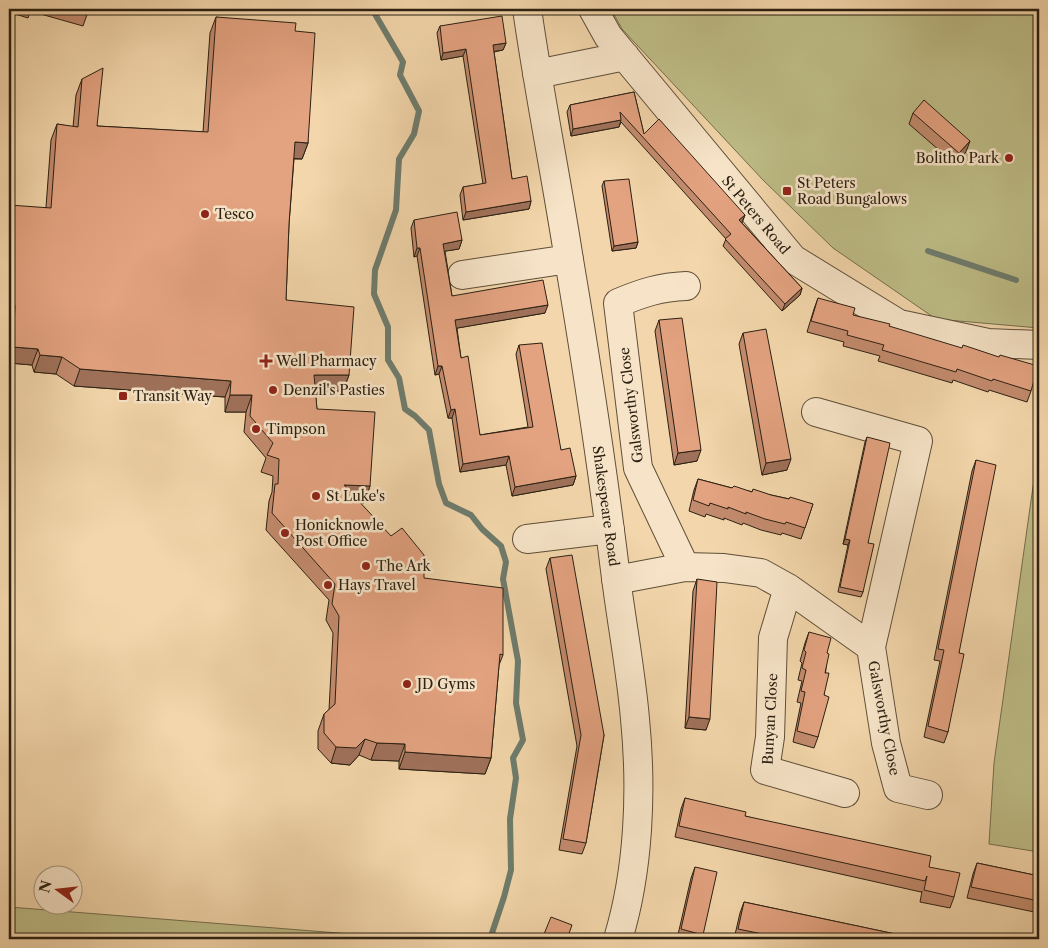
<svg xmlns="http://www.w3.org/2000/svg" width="1048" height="948" font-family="'Libre Caslon Text',serif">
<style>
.green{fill:#bebd87;stroke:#746e4c}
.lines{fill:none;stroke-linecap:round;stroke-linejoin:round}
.stream{stroke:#6e7c6d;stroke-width:6}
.minor-casing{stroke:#5d4e38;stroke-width:30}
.minor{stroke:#f7e4c8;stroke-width:28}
.wall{fill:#c38b6e;stroke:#2b2012}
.shaded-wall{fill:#9f715a;stroke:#2b2012}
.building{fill:#e3a280;stroke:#2b2012}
.poi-dot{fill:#8f2418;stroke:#f7e4c8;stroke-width:2}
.labels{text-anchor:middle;stroke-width:5;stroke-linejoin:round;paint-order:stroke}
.poi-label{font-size:14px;fill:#2b2012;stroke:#f7e4c8;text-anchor:start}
.street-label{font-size:14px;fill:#2b2012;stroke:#f7e4c8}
</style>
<rect width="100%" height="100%" fill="#f3d6ab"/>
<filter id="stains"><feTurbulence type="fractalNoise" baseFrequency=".004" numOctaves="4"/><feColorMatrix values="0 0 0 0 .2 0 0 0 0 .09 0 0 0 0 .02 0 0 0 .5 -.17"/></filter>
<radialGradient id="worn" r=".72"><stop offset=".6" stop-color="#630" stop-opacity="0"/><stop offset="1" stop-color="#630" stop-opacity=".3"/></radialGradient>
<path class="green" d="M611,9H1039V328L936,319L833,248L763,180L622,29Z
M1039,444V852L989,844L994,763Z
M9,907L351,934L354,939H9Z"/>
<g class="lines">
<path class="stream" d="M372,9L403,62L400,75L419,111L414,134L399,159L396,210L375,270L374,294L388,327V360L399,378L405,409L415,416L429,430L439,484L446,503L471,515L482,529L501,546L506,562L503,579L518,661L516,703L523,740L513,758L516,778L510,819L511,870L504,897L490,939
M928,251L1016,280"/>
<defs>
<path id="minor" d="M527,9C539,93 556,176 569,260C587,366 603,472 616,578C622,625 631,672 635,719C642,790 639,870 618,939
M593,9L608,36L793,259L899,324L988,343L1039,345
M537,74L625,56
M462,275L569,259
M816,412L918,441L871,647L886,743L898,788L928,795
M527,539L610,529
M685,567L638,468L618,303C642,293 660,287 686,286
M616,580L685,567L724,568L761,573L788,588L871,647
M788,588L773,638L770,737L765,770L845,793"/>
</defs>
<use href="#minor" class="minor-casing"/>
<use href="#minor" class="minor"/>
</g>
<path class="wall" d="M9,9H89L83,26L30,11L28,18L9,12Z
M216,17L295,31L308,143L302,159H294L289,224L286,300L349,375L343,391H315L317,409L370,486L364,503H360L424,578L503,655L499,665L491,758L485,774L399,769V761L371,760L359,755L350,765L331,763L318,749V731L324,714L329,710L333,633L326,620L329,600L266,530L269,501L272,492L273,476L261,472L266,458L244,432L246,412H225V397L74,386L56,374L34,372L32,365L9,363V321L46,207L51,140L57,124L73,127L76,95L82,79L97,126L203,132L210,33Z
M440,26L506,43L503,50L494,52L512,179L531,201L529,209L463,220L460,195L463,187L483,184L463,56L441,60L437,33Z
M634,92L644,134L745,215L742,223L802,288L800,295L782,311L723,246L726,239L621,122L619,127L571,136L567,112L570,105Z
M913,113L966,152L955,164L909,124Z
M604,181L638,242L636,248L612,251L602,186Z
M414,220L462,240L459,249L445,251L452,296L545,313L457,328L461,358L480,435L528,427L516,354L519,345L561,450L576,476L573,485L512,496L506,465L460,472L452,418H448L439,374L435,375L417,256L414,257L411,228Z
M818,298L853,315L889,326L1031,391L1027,402L989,390L988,392L953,380L952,383L878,361L880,356L843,346L844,342L807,332L814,309Z
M659,320L697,461L674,465L655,331Z
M743,333L787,470L762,475L739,344Z
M867,437L868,543L863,592L861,597L838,592L848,545L843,544L865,442Z
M976,460L959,653L948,732L944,743L924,737L940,661L934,660L972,471Z
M698,479L732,488L771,495L813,504L801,539L782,533L781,535L761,530L743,523L742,525L724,518V520L706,514L705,517L689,511L694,490Z
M550,558L604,735L586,843L582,854L559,850L577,746L546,569Z
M697,579L706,730L685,728L693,591Z
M809,632L827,653L824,695L818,737L814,748L793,742L801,703L797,702L802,681L798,680L802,663L800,661L805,643Z
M685,798L745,816L929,867L954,897L950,908L920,902L922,891L921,892L675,837L681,809Z
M977,863L1039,876V913L967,898L973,874Z
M695,867L703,935L702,939H677L691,878Z
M744,902L919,939H734L740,913Z"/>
<path class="shaded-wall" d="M506,43L503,50L490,52L493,45Z
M466,49L463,56L441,60L443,53Z
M621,120L619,127L571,136L573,129Z
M970,141L966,152L955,164L959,153Z
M295,142L308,143L302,159L289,158Z
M531,201L529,209L463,220L466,212Z
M745,215L742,222L736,227L739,220Z
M462,240L459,249L440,252L443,244Z
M638,242L636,248L612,251L614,246Z
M417,248H420L417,256L414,257Z
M802,288L800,295L782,311L785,304Z
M9,305H15L9,321Z
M548,305L545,313L452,329L455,320Z
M13,347L38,349L32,365L9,363V357Z
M40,355L62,357L56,374L34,372Z
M438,366H442L439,374L435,375Z
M80,369L231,381L225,397L74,386Z
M314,375H349L343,391H308Z
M230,395H252L246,412H225Z
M455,409L452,418H448L451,410Z
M701,450L697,461L674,465L678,453Z
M509,456L506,465L460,472L463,464Z
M791,459L787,470L762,475L766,463Z
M576,476L573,485L512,496L515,487Z
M344,485L370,486L364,503L338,501Z
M845,539L850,540L848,545L843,544Z
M689,717L710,719L706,730L685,728Z
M365,739L359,755L350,765L331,763L336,747Z
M377,743L405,744L399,761L371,760Z
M405,752L491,758L485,774L399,769Z"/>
<path class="building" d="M64,9H89L87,15Z
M502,16L506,43L493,45L512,179L527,176L531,201L466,212L463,187L486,183L466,49L443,53L440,26Z
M216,17L296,23L295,31L315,33L308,143L295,142L289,224L286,300L354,307L349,375H314L317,409L375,412L370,486L344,485L391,536L402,528L424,555V578L503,588V655L500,654L491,758L405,752V744L377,743L365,739L356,748L336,747L324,733V714L335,704L339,616L332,604L335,584L272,513L275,484H278L279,459L267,455L273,443L250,416L252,395H230L231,381L80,369L62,357L40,355L38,349L13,347L15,305H9V205L51,208L57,124L78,127L82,79L103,68L97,126L208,132Z
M634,92L644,134L659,119L745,215L739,220L802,288L785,304L725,239L731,234L620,112L621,120L573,129L570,105Z
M924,100L970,141L959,153L913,113Z
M629,179L638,242L614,246L604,181Z
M457,212L462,240L443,244L452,296L543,280L548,305L455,320L461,358L468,356L480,435L533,427L519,345L542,343L561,450L570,448L576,476L515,487L509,456L463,464L455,409L451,410L442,366H438L420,248H417L414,220Z
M818,298L855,308L853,315L890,324L889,326L962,348L963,345L999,357L1000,355L1038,366L1031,391L993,379L992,381L957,369L956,372L882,350L884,345L847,335L848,331L811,321Z
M682,318L701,450L678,453L659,320Z
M766,329L791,459L766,463L743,333Z
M867,437L890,443L868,543L874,544L863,592L840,587L850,540L845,539Z
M976,460L996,465L959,653L964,654L948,732L928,726L944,650L938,649Z
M698,479L732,488L734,486L752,492L753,489L771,495L789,499L790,497L813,504L805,528L786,522L785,524L765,519L746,512V514L728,507V509L710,503L709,506L693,500Z
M572,555L604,735L586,843L563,839L581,735L550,558Z
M697,579L717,582L710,719L689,717Z
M809,632L831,638L827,653L829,654L825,673H829L824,695L829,697L818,737L797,731L805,692L801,691L806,670L802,668L806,652L804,650Z
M685,798L746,812L745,816L931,856L929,867L960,873L954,897L924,890L927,876L925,881L679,826Z
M977,863L1039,876V901L971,887Z
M695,867L717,872L703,935L681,929Z
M744,902L919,939H787L738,929Z
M551,917L572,925L567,939H542Z"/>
<g class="poi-dot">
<circle cx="1009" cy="158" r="5"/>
<rect x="782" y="186" width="10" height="10" rx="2.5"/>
<circle cx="205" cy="214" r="5"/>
<path d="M263.5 353.5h5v5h5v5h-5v5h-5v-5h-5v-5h5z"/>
<circle cx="273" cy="390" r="5"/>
<rect x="118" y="391" width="10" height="10" rx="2.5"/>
<circle cx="256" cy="429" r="5"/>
<circle cx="316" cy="496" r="5"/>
<circle cx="285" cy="533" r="5"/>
<circle cx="366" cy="566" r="5"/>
<circle cx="328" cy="585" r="5"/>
<circle cx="407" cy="684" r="5"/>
</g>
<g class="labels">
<g class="poi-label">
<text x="999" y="163" text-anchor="end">Bolitho Park</text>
<text x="797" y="188">St Peters<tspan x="797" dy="16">Road Bungalows</tspan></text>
<text x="215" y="219">Tesco</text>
<text x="276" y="366">Well Pharmacy</text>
<text x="283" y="395">Denzil's Pasties</text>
<text x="133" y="401">Transit Way</text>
<text x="266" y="434">Timpson</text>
<text x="326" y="501">St Luke's</text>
<text x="295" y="530">Honicknowle<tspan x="295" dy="16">Post Office</tspan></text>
<text x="376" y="571">The Ark</text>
<text x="338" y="590">Hays Travel</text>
<text x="417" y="689">JD Gyms</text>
</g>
<g class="street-label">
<text transform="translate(756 215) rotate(50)" y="5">St Peters Road</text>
<text transform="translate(631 405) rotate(-97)" y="5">Galsworthy Close</text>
<text transform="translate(606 506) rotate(82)" y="5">Shakespeare Road</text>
<text transform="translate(884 718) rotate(79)" y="5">Galsworthy Close</text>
<text transform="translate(770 719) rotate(-87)" y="5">Bunyan Close</text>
</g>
</g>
<rect width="1048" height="948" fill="none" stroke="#f3d6ab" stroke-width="30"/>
<rect x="10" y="10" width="1028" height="928" fill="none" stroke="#2b2012" stroke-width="2.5"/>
<rect x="15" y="15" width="1018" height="918" fill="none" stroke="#2b2012"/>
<g transform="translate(58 890) rotate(285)"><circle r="24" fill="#f7e4c8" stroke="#a5967f"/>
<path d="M0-4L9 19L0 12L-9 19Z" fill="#8f2418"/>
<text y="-8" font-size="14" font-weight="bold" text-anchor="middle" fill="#2b2012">N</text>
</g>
<rect width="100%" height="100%" filter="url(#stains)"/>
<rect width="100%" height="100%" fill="url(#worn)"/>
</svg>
